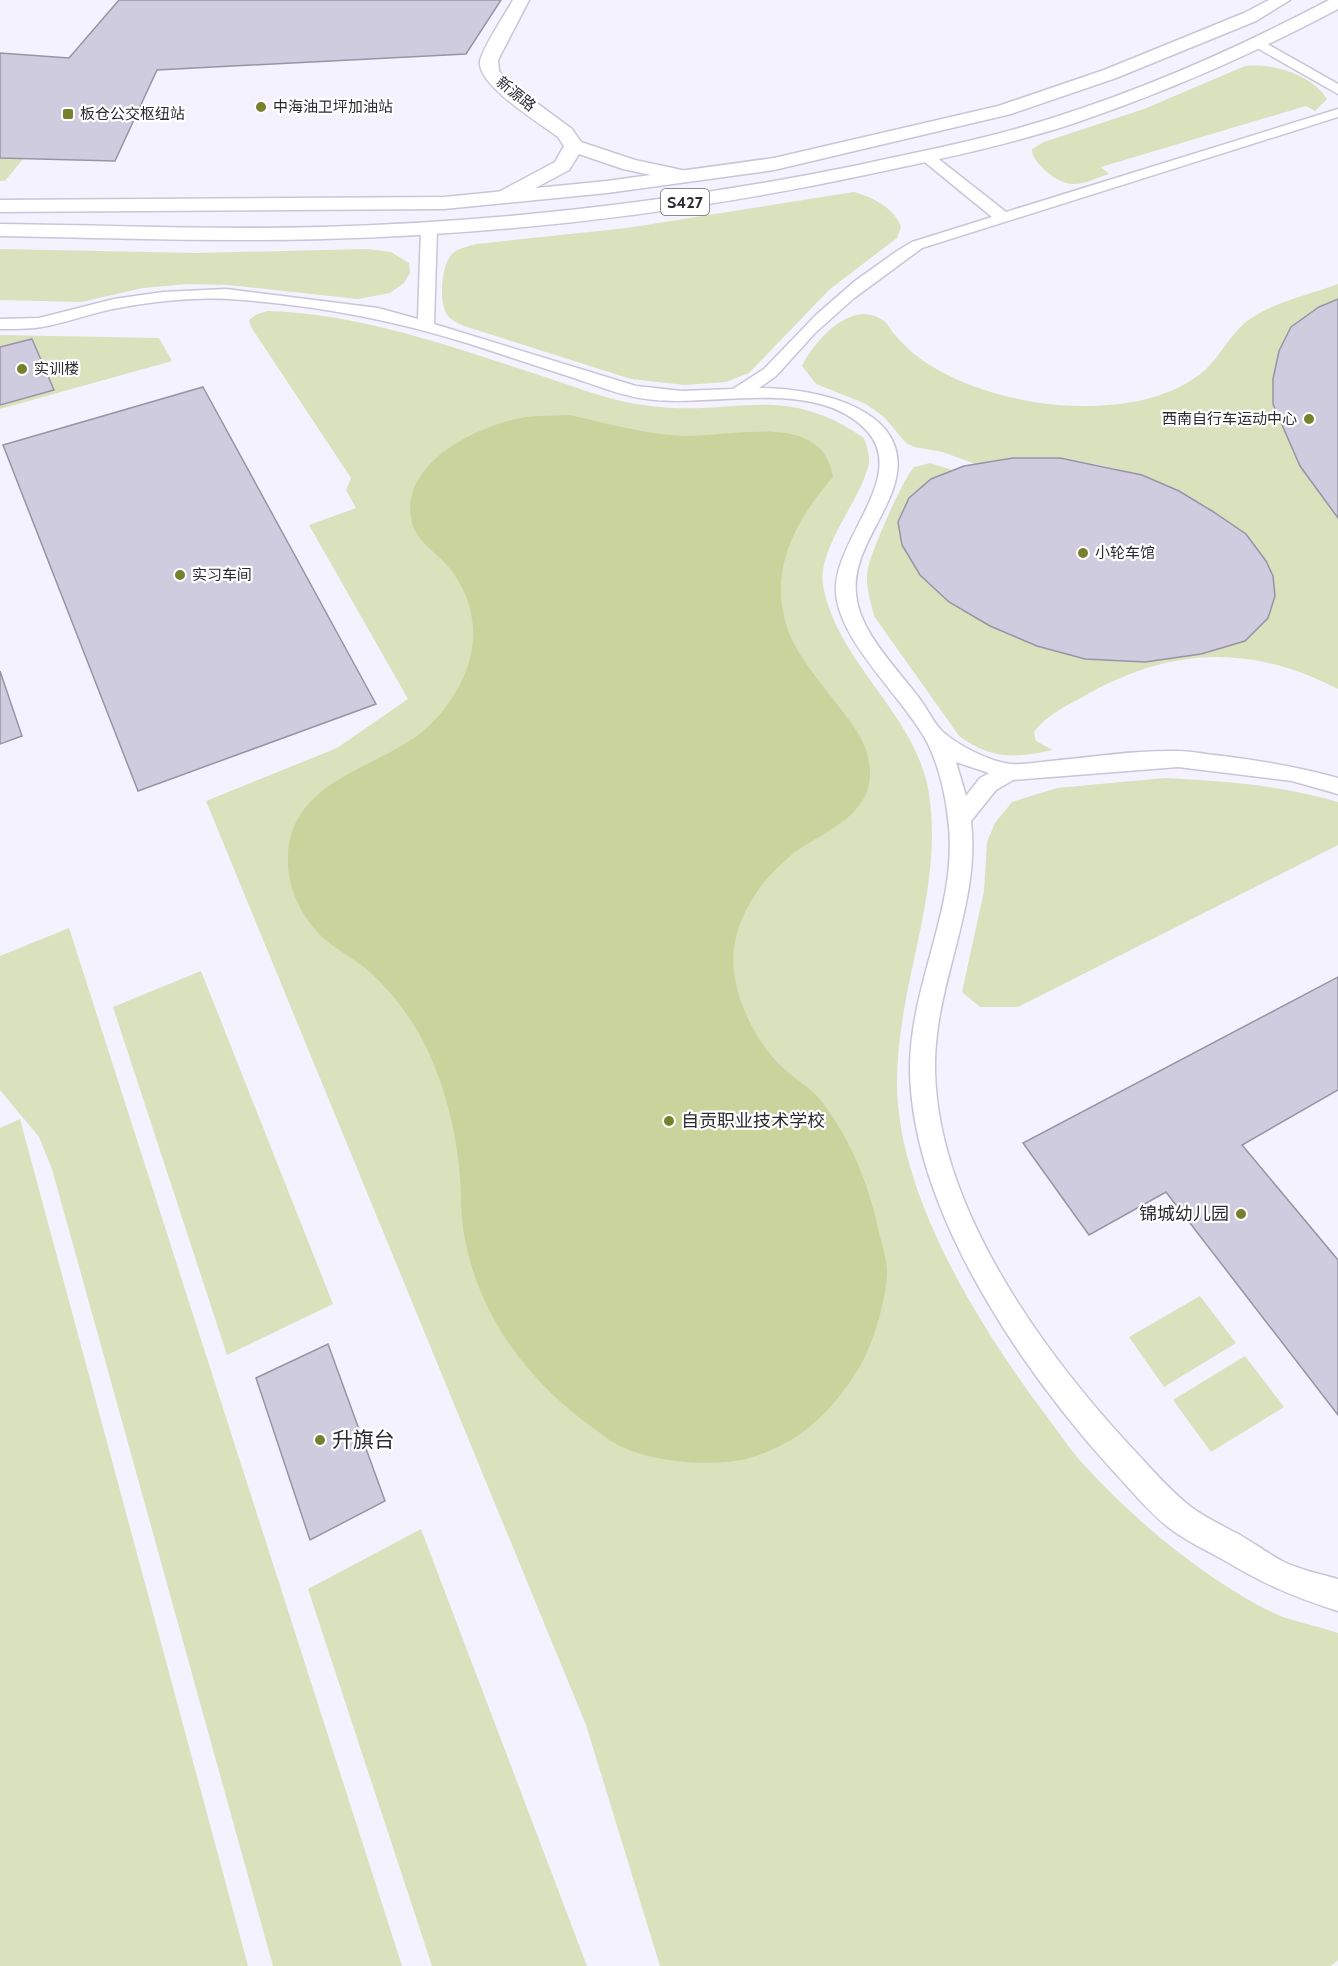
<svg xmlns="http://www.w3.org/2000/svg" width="1338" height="1966" font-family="Cabin,'Noto Sans SC',sans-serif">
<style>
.green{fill:#dae1bd}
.water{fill:#c9d39b}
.building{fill:#d0ccdf;stroke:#9894a6;stroke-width:1.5}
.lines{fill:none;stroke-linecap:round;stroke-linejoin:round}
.service-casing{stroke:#c9c5d8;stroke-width:3}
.tertiary-casing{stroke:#c9c5d8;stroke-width:3}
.primary-casing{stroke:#c9c5d8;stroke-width:3}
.service{fill:#fff;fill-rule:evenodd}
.tertiary{fill:#fff;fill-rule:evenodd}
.primary{fill:#fff;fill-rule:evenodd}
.poi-dot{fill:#76802d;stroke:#fff;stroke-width:2}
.labels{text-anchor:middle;stroke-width:4.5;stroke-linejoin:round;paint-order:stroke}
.far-street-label{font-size:15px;fill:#2b2a31;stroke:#fff}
.far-poi-label{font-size:15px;fill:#2b2a31;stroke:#fff;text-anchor:start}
.shield{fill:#fff;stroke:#6b6a6f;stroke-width:1.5}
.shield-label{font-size:16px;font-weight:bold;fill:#2b2a31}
.poi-label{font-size:18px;fill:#2b2a31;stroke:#fff;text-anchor:start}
.near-poi-label{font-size:21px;fill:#2b2a31;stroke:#fff;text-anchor:start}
</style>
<rect width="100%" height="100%" fill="#f4f2fe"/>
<path class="green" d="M1245,66C1273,63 1311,74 1327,99L1315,111L1306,106L1101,167L1109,174C1098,177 1084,185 1072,184C1058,184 1031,162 1032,149L1044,142L1144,109Z
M0,158L23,159L5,181H0Z
M854,192C872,197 895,208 901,227L897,238L830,289L749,373L726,382L685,385L631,379L464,326C458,323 452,321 448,316C438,304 441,263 453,253C459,248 469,246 476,244L627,228Z
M0,249L197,253L366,249L391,252L409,263L410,273L404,283L390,293L358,299L228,285L188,284L143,288L81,302L0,300Z
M1338,284V299L1319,307L1291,327L1273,379V404L1300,466L1338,518V689C1251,644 1171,647 1086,695C1068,705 1046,715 1034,732L1036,741L1053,750C1015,758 992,760 959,736L874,616C871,602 866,588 867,574C868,557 903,479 914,467L930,463L952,470L931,479L910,498L899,521L902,545L920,575L949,602L990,626L1145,662L1201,654L1245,641L1268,618L1275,596L1273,576L1212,511L1179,491L1142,475L1101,465L1060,458H1013L975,464L943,452L914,447L906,443L884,417L866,404L816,384L802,366C815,340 852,298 884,321C889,325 891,331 895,335C906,348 919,359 933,367C966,387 1003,397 1040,403C1092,410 1163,407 1205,370C1223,353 1232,330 1253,317C1278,301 1311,294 1338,284Z
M268,311C361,314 449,346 536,374C573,386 611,402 650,406C736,417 782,381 864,438C866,444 869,452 869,459C870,465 866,473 864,479C852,509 818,553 823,585C837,664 917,714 929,794C944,893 896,987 897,1085C898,1196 980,1328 1045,1414C1058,1431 1070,1450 1084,1465C1121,1505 1163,1543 1208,1574C1230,1589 1258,1607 1283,1617C1301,1623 1320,1627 1338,1633V1960L1331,1966H660L586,1725L206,801L337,748L408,699L309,525L356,508L346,490L351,478L251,327L249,320L257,314Z
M0,335L159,338L172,361L0,409V405L54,389L32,339L0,347Z
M1165,778C1223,781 1282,785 1338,802V845L1018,1007H980L962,992L984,891L987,842L995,823L1012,802L1057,788Z
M69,928L402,1966H273L52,1169L39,1137L0,1090V956Z
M201,971L333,1304L227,1355L113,1007Z
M20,1119L248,1966H0V1128Z
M1200,1296L1236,1343L1164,1387L1129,1337Z
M1245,1356L1284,1407L1211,1452L1173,1400Z
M421,1529L587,1966H432L308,1589Z"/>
<path class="water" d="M569,415C607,423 643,434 682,436C730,438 823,409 833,477C797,518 769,568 786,624C794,652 818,679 836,703C853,725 870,744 870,774C870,813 830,829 801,848C762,875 728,923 734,972C738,1006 758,1044 782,1067C795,1079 811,1088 822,1102C853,1143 870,1188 880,1237C883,1249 888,1264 887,1276C885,1303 873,1344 860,1366C833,1411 801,1443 749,1458C713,1468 651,1462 618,1445C610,1441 603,1435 596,1430C529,1383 478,1316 464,1234C460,1213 462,1189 459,1167C455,1124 442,1077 422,1039C409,1015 392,993 373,975C357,959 335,950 319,934C301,915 288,888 288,862C286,786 364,772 414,738C435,724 454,699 464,676C481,637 474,596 446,564C434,551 417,541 412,523C398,466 471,429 516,419C533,415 551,416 569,415Z"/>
<path class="building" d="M119,0H501L466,54L157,70L115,161L0,158V53L69,58Z
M1338,299V518L1300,466L1273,404V379L1279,351L1291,327L1319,307Z
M32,339L54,390L0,405V347Z
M203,387L376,704L138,791L3,445Z
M1013,458H1060L1142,475L1179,491L1212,511L1246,534L1266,561L1273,576L1275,596L1268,618L1245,641L1201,654L1145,662L1085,659L1037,646L990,626L949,602L920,575L902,545L898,522L909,498L931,479L964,466Z
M0,671L22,736L0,744Z
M1338,977V1090L1242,1145L1338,1260V1415L1166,1192L1089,1235L1023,1143Z
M328,1344L385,1501L310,1540L256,1378Z"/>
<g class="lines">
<defs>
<path id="service" d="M1257,38L1338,84V94L1252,45V39Z
M1338,109V117L922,248L853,299L815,333L776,376L759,388C816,388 921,409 893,489C881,524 852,556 856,594C859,632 897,668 919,698C927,708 933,722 942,731C957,745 990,762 1011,764C1024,765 1038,762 1051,761C1093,757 1136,750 1178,751C1192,751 1208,755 1223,756C1262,761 1299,767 1338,778V794L1292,781L1178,767L1013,780L996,790L971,821C981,907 933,985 935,1071C938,1207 1041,1350 1131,1447C1150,1467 1169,1490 1191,1507C1206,1518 1223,1526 1240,1535C1255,1544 1269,1554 1284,1562C1301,1570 1320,1574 1338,1579V1611C1291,1596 1264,1584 1222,1559C1206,1550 1188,1542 1172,1530C1151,1515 1133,1492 1115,1473C1022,1371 911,1210 910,1068C910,982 960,904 948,818C945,792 938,763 926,740C902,696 840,643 836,593C832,541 909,477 867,431C818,378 719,406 655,400C628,398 603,388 577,379C540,367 504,355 467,343C390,319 309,304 229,299C191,297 150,302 113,309C87,314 61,325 35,328C23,329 11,329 0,329V319L39,318L114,299L163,292L226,289L378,308L418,319L421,228L429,223L437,228L434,324L636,386L682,391L733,389L764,369L816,315L855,281L897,251L912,242L992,217L921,159V153H931L1006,212ZM956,762L989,773L980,778L966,796Z"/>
<path id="tertiary" d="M513,0H529L498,60L499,71L511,84L572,129L581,142L635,160L691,172L694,176L691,180L684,182L623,169L579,154L569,170L511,201H497L494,197L497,193L555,162L564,146L558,137C540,123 478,86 480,62C481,50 506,13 513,0Z"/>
<path id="primary" d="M1269,0H1290L1256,21L1116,78L1011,114L774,170L607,193L444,209L0,212V200L444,197L607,181L774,158L998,106L1104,70L1244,13Z
M1329,0H1338V9C1253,54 1164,93 1072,124C1004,146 935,160 865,175C687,213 506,234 324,239C216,242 108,238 0,236V224C107,225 215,230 322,227C502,222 682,201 859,165C912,153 967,143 1019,128C1127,97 1230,52 1329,0Z"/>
</defs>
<use href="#service" class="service-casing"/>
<use href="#tertiary" class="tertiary-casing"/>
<use href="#primary" class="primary-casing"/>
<use href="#service" class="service"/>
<use href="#tertiary" class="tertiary"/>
<use href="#primary" class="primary"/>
</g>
<g class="poi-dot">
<circle cx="261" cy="107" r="6"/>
<rect x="62" y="108" width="12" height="12" rx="3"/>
<circle cx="22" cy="369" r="6"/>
<circle cx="1309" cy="419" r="6"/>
<circle cx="1083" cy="553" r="6"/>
<circle cx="180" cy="575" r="6"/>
<circle cx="669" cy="1121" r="6"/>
<circle cx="1241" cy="1214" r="6"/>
<circle cx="320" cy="1440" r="6"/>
</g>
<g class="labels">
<g class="far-street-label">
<text transform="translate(516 94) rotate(39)" y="5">新源路</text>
</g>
<g class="far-poi-label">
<text x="273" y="112">中海油卫坪加油站</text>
<text x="80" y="119">板仓公交枢纽站</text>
<text x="34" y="374">实训楼</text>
<text x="1297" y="424" text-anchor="end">西南自行车运动中心</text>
<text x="1095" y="558">小轮车馆</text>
<text x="192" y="580">实习车间</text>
</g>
<rect class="shield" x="661" y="189" width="48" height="26" rx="4.5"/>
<g class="shield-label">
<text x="685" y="208">S427</text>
</g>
<g class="poi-label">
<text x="681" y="1127">自贡职业技术学校</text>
<text x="1229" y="1220" text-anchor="end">锦城幼儿园</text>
</g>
<g class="near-poi-label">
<text x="332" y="1447">升旗台</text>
</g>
</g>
</svg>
